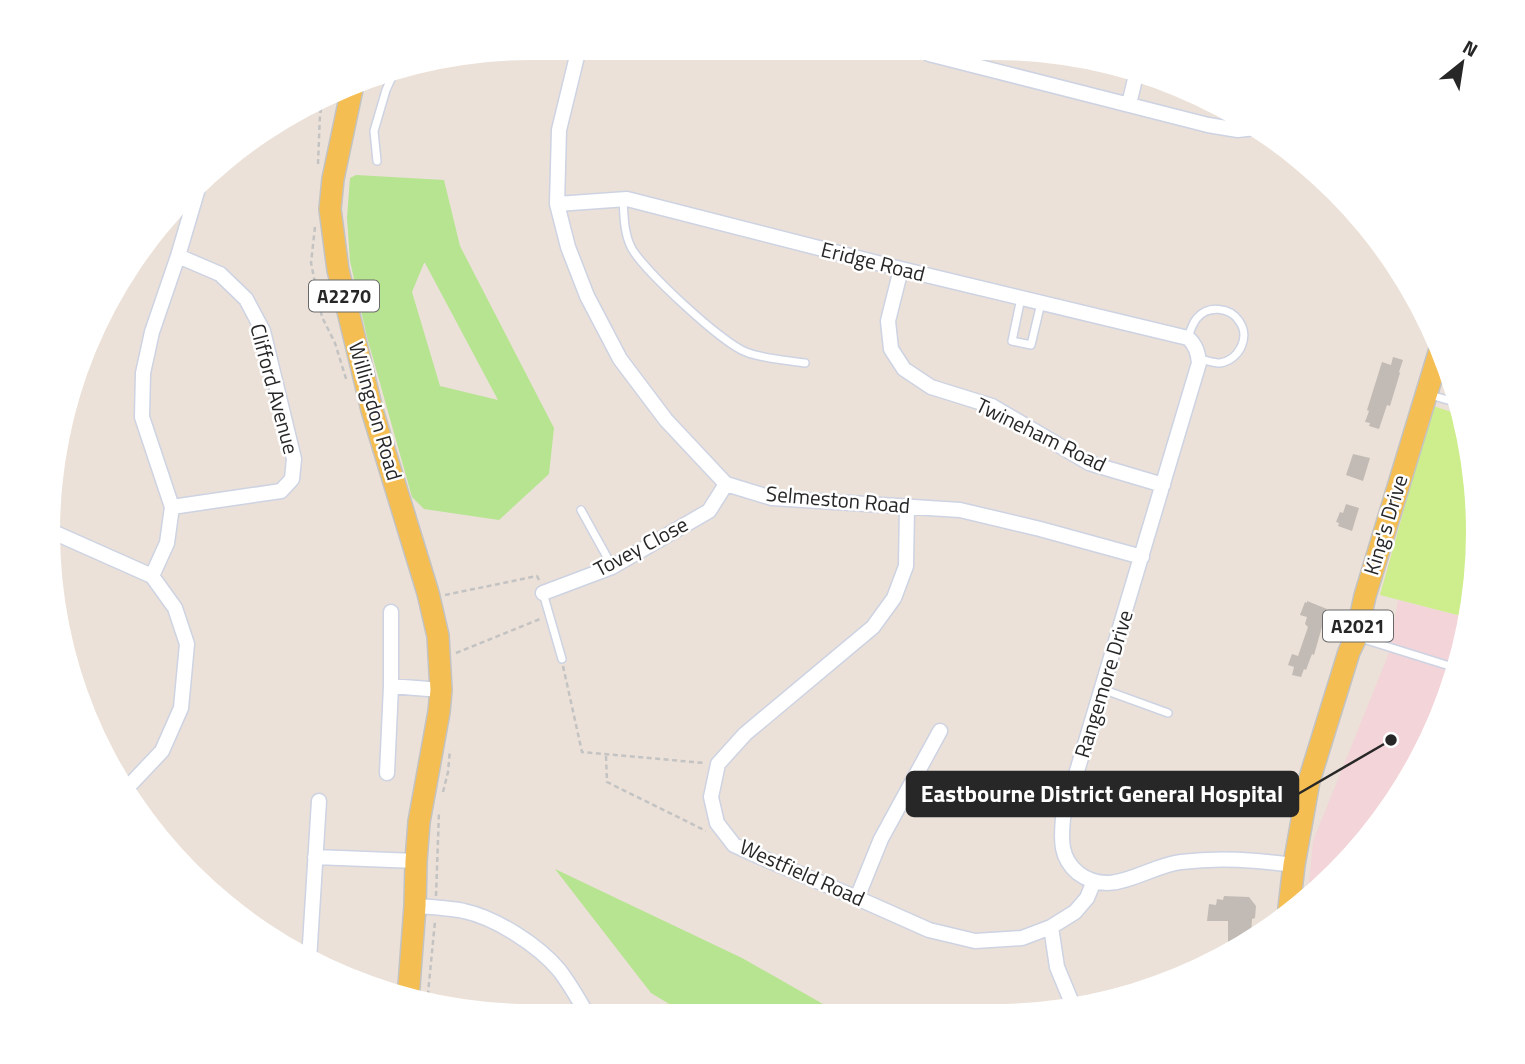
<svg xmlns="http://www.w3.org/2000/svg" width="1525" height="1064" font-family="'Titillium Web',sans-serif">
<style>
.medical{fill:#f3d4d9}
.green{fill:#b6e491;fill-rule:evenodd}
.pitch{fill:#ceed8c}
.building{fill:#c2bbb5}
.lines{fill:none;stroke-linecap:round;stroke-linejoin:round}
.service-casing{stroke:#cdd3e2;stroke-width:10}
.minor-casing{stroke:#cdd3e2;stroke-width:17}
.primary-casing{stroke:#c3c3c3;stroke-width:24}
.path{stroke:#c3c3c3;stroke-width:2.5;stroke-dasharray:5 3.5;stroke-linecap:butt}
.service{stroke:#fff;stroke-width:7}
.minor{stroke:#fff;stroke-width:14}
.primary{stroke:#f5be52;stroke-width:21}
.labels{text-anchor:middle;stroke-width:5;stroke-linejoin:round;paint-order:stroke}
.shield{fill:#fff;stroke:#686868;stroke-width:2}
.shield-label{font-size:19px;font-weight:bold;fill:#272727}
.street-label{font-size:21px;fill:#272727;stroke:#fff}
.leader{fill:none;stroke:#272727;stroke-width:2.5}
.callout-dot{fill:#272727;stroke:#fff;stroke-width:2.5}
.callout{fill:#272727;stroke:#272727;stroke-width:2.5}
.callout-label{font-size:23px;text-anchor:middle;font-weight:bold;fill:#fff}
</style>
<rect width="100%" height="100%" fill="#ebe1d8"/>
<path class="medical" d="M1398,600L1469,618L1468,627L1441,718L1396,802L1335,875L1308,895L1313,841L1389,653Z"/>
<path class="green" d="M356,175L444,180L460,246L554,428L549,474L499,520L424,509L412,497L367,337L350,261L347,218L350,178ZM424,263H425L498,400L440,386L412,292Z
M555,869L742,958L837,1012L686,1014L651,993Z"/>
<path class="pitch" d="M1433,406L1461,415L1469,438L1478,532L1469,618L1380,595Z"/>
<path class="building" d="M1393,357L1403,360L1399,372L1400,373L1390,406L1387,405L1379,429L1369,426L1370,423L1365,422L1369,411L1367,410L1382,362L1391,365Z
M1353,454L1370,458L1363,481L1346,475Z
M1346,504L1359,508L1352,531L1338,526L1339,523L1336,522L1340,512L1343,513Z
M1307,601L1327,609L1314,655L1312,654L1306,670L1304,669L1301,677L1292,675L1294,667L1288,665L1292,654L1298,656L1308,627L1305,624L1307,617L1300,615L1305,602L1307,603Z
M1224,896L1249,897L1256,906L1255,918L1252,919L1251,935L1228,952V921H1207L1209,904L1216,905L1217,899L1223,900Z"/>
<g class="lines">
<defs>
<path id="service" d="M377,161L374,131L386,90L396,68
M623,200C624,216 624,233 631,247C642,269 723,344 746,352C764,359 786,360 805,363
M1021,298L1012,341L1031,345L1041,303
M1188,338C1190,331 1192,324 1197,318C1208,305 1230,307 1239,321C1251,337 1239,360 1220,363C1213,363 1206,360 1199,359
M1427,394L1458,403
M581,510L612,566
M543,593L562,659
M1360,638L1456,668
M1102,689L1168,713
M1415,766L1418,755L1420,756"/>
<path id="minor" d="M579,48L559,130L557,204L568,247L587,296L620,359L666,420L726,484L772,498L960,510L1040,529L1142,557
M929,54L1208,125L1238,130L1255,128
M1129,104L1136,75
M557,204L627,199L901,269L1188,338C1196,345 1198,353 1199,363L1063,818C1061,840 1060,858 1078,873C1112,899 1146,866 1181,862C1220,857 1255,860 1294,865
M901,269L888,321L891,349L904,369L931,387L992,406L1089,463L1163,485
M907,506L906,566L894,598L873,627L745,734L718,764L711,797L717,823L734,845L758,856L857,898L929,930L975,941L1022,938L1051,927L1075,912L1087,898L1094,881
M172,507L281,491L292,479L294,459L263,331L246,299L220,274L178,256
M53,532L152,576L175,608L187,644L181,708L162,751L127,788
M152,576L167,543L172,507L142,417L143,373L152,332L178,256L199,185
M543,593L612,567L709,511L726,484
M391,686L441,690
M387,773L391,686V612
M315,857L416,861
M857,898L881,839L940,731
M415,906C431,907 448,908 464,911C496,918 538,945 559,970C570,984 579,1000 588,1016
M1051,927L1057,967L1074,1008
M309,960L319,801"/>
<path id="primary" d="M352,89L333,179L330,209L338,270L372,410L428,593L438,636L441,690L439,712L419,822L416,861L415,906L408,999
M1289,908L1294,865L1309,781L1349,652L1356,637L1365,596L1441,346"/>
</defs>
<use href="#service" class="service-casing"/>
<use href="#minor" class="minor-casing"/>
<use href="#primary" class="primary-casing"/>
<path class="path" d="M318,164L320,114L323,101
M315,227L311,263L322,317L335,343L347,382
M445,595L537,576L539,580
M1376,633L1377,627L1386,635
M456,653L540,619
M563,666L582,752L704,763
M606,756L607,782L706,831
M443,792L448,772L450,750
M1309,886H1320
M436,896L439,812
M427,1004L435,921"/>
<use href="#service" class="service"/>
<use href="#minor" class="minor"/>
<use href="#primary" class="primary"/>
</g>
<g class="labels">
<g class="shield">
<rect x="309" y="280.5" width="70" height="31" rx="5"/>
<rect x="1323" y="610.5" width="70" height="31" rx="5"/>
</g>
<g class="shield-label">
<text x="344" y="303">A2270</text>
<text x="1358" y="633">A2021</text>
</g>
<g class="street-label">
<text transform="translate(873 262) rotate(14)" y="7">Eridge Road</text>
<text transform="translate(274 389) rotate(75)" y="7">Clifford Avenue</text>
<text transform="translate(375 411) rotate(74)" y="7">Willingdon Road</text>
<text transform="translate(1041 435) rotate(26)" y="7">Twineham Road</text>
<text transform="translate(838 500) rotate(5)" y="7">Selmeston Road</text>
<text transform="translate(1386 525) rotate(-73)" y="7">King's Drive</text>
<text transform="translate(641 547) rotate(-28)" y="7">Tovey Close</text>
<text transform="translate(1104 684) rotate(-73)" y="7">Rangemore Drive</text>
<text transform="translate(802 873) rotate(24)" y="7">Westfield Road</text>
</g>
</g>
<path d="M0 0H1525V1064H0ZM532 60H994A472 472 0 0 1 1466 532V532A472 472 0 0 1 994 1004H532A472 472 0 0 1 60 532V532A472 472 0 0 1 532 60Z" fill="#fff" fill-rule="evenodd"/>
<path class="leader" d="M1391 740L1298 794"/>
<circle class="callout-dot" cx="1391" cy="740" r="7"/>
<rect class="callout" x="907" y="772" width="391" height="44" rx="7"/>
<g class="callout-label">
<text x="1102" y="802">Eastbourne District General Hospital</text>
</g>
<g transform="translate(1462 63) rotate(30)" stroke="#ffffff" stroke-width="5" paint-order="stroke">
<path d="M0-5L12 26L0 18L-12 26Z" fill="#272727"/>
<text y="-10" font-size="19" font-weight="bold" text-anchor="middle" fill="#272727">N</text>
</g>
</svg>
